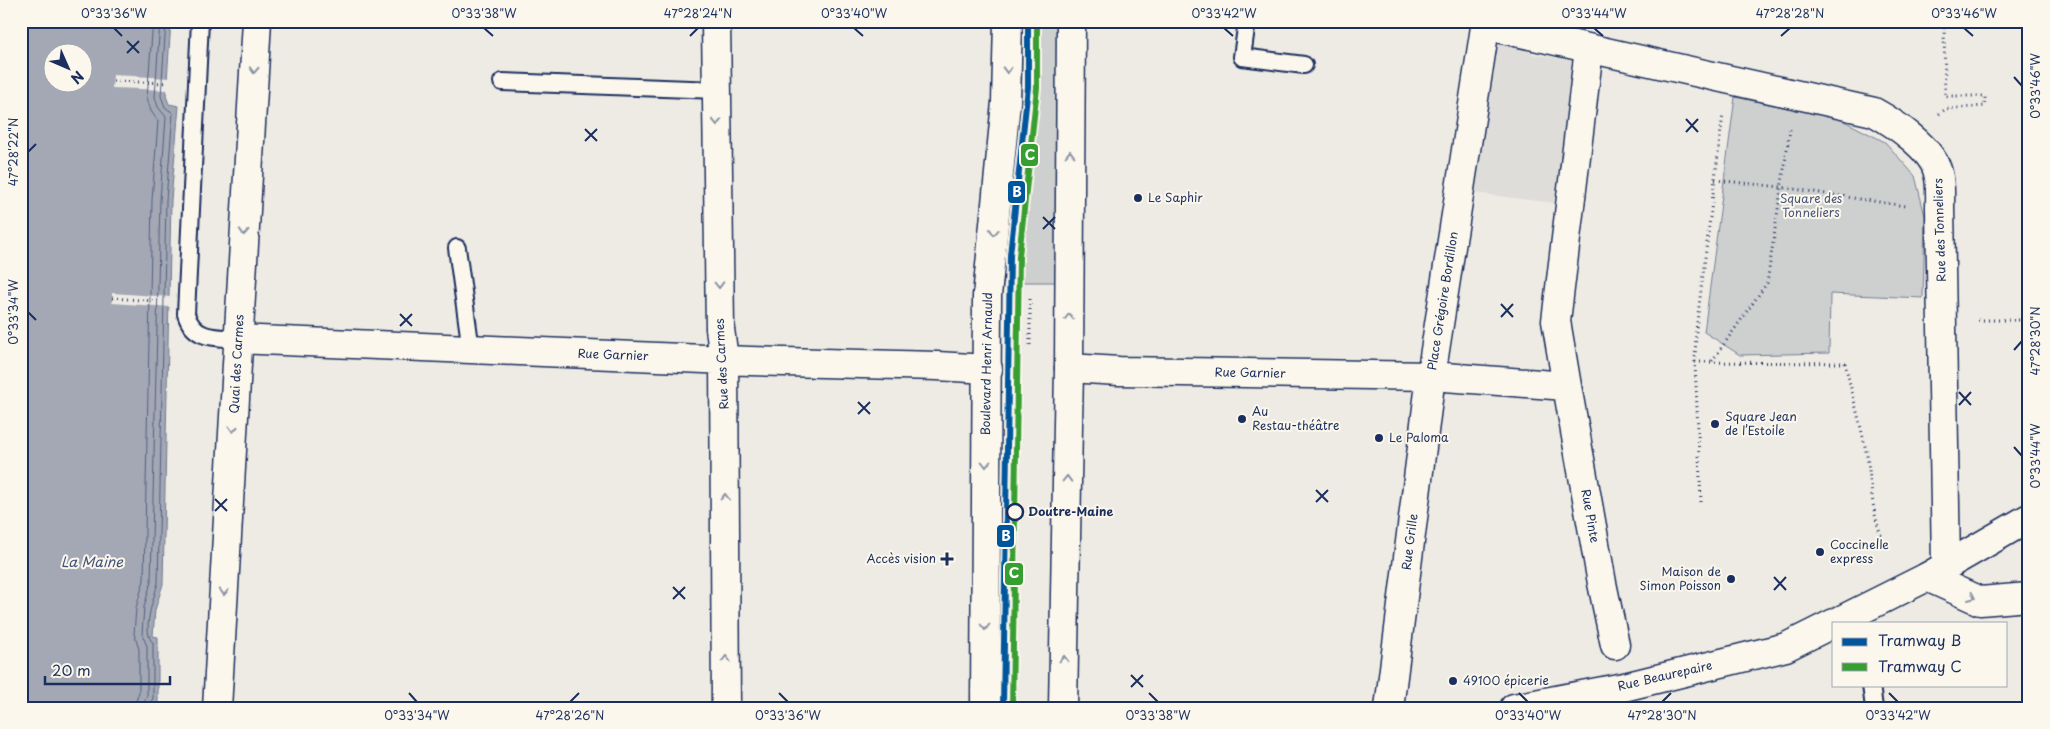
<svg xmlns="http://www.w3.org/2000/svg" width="2050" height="729" font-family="'Playpen Sans',sans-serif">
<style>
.built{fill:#deddda}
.green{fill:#cecfcf;stroke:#747f96}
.water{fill:#a3a8b4;stroke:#6d7892;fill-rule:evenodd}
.pier{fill:#eeebe4}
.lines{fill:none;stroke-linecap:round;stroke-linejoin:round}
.shore{stroke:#515f80;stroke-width:1}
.service-casing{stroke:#1b2f5e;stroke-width:20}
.minor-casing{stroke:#1b2f5e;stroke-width:31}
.tertiary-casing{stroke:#1b2f5e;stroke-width:31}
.secondary-casing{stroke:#1b2f5e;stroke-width:31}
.path{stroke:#1b2f5e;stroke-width:3;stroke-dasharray:1 4;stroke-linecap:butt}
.service{stroke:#fbf7ec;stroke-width:16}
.minor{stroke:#fbf7ec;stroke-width:28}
.tertiary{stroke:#fbf7ec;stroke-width:28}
.secondary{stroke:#fbf7ec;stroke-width:28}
.tram-1-casing{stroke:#fbf7ec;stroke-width:10}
.tram-2-casing{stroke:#fbf7ec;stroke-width:10}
.tram-1{stroke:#00569d;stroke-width:6}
.tram-2{stroke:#379e32;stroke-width:6}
.oneway{stroke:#8b93a5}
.ticks{fill:none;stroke:#1b2f5e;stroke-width:2}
.poi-dot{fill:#1b2f5e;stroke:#fbf7ec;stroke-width:2}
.stop-dot{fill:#fbf7ec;stroke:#1b2f5e;stroke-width:2.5}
.labels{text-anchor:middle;stroke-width:4;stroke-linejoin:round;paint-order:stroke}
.poi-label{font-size:12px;fill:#1b2f5e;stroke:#fbf7ec;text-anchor:start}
.park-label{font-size:12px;fill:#48577a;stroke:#fbf7ec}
.street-label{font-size:12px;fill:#1b2f5e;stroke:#fbf7ec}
.stop-label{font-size:12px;font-weight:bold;fill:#1b2f5e;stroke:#fbf7ec;text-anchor:start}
.water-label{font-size:14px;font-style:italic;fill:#445378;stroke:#fbf7ec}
.line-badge{stroke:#fbf7ec;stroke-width:2}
.badge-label{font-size:14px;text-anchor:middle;font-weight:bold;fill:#fff}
.neatline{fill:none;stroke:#1b2f5e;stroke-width:2}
.ticks-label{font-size:12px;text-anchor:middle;fill:#1b2f5e}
</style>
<rect width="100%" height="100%" fill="#eeebe4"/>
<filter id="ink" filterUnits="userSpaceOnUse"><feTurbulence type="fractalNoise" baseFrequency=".02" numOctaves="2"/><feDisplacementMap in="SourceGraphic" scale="10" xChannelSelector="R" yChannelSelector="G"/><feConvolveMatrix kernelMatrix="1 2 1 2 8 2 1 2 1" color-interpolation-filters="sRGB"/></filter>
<g filter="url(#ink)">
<path class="built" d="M1494,21H1538L1532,54L1573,60L1554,203L1474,193L1488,57Z"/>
<path class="green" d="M1019,21H1060L1061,282H999Z
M1735,97L1840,119L1885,142L1915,176L1925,216L1923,298L1830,294L1829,353L1740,355L1704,332Z"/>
<path class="water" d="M21,21H171L166,96L169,104L179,106L171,200L163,584L155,610L153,636L158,637V705H153V708H21ZM52,52H82V82H52Z"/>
<path class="pier" d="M113,75L170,78L169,90L112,88Z
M112,293L171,297V307L112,303Z"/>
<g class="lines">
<path class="shore" d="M134,708L139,692V649L134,634L136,608L144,580L152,200L158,121L151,111L147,98L153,21
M142,708L147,695V646L142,634L144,607L151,582L160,200L166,117L158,107L155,97L160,21
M148,708L149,703L153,699V643C141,631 154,598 158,583L166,200L173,113L165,107L161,96L166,21"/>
<defs>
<path id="service" d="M200,21L186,314C194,340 215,337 238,339
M1247,21L1242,57L1304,65
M502,82L717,90
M457,248L471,350
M1871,685L1874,708"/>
<path id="minor" d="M716,21L720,329L724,359L726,708
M1485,25L1874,112C1894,123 1933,149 1938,173C1941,184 1940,197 1940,208L1946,565
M238,339L750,361L937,366L988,369
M1069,368L1119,371L1431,376L1567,386L1556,321L1589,49
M1567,386L1602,583L1615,645
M1927,577L1980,601L2029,597
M217,708L257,21
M1389,708L1431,376L1486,21"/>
<path id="tertiary" d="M985,708L987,296L1006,102L1008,21
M1063,708L1069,368L1071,21"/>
<path id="secondary" d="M1835,623L1927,577L2029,518
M1514,708L1624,687L1786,647L1834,623"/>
</defs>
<use href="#service" class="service-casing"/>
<use href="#minor" class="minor-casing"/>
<use href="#tertiary" class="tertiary-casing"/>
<use href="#secondary" class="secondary-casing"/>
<path class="path" d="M113,81L168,83
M1939,114L1946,109L1985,106V96H1945L1944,21
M1715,180L1781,187L1905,206
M112,298L156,301
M1978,320H2029
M1030,345V298
M1712,361L1767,283L1790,129
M1695,362L1845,363C1852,394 1861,425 1867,456C1872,486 1871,514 1884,542
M1701,502L1695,362L1696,330L1723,114"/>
<use href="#service" class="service"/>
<use href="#minor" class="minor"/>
<use href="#tertiary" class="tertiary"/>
<use href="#secondary" class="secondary"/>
<defs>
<path id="tram-1" d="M1003,708L1010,255L1028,87V21"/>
<path id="tram-2" d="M1012,708L1019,256L1037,88V21"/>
</defs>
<use href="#tram-1" class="tram-1-casing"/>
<use href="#tram-2" class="tram-2-casing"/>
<use href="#tram-1" class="tram-1"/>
<use href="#tram-2" class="tram-2"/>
</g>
<defs><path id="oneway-chevron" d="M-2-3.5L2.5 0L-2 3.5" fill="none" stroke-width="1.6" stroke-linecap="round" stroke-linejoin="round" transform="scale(1.25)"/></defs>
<g class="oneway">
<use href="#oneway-chevron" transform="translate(254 70) rotate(93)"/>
<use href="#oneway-chevron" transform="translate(1007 70) rotate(91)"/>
<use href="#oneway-chevron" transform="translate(717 122) rotate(89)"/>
<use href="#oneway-chevron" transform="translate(1070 154) rotate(-90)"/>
<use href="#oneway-chevron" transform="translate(244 232) rotate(93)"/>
<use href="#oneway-chevron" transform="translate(994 232) rotate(95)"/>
<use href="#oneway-chevron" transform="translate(719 285) rotate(89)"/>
<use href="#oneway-chevron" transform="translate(1069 317) rotate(-90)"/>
<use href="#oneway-chevron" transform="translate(233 429) rotate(93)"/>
<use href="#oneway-chevron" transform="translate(986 464) rotate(90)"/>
<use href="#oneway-chevron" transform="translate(1067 479) rotate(-89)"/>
<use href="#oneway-chevron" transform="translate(725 497) rotate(-90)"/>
<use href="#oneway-chevron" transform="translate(224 592) rotate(93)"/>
<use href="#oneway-chevron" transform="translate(1972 597) rotate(25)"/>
<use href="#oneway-chevron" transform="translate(985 627) rotate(90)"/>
<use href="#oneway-chevron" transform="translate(726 659) rotate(-90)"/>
<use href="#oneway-chevron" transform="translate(1064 659) rotate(-89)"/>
</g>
</g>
<path class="ticks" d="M114,28L122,36M484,28L493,36M854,28L863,36M1224,28L1233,36M1594,28L1603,36M1964,28L1973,36M690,36L698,28M1781,36L1790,28M127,41L139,53M127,53L139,41M2014,77L2022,86M1686,119L1698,132M585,129L597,141M1686,132L1698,119M585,141L597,129M28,152L36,144M1043,217L1055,229M1043,229L1055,217M1501,304L1513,317M28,312L36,320M400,314L412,326M1501,317L1513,304M400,326L412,314M2014,350L2022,341M1959,392L1971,405M858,402L870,414M1959,405L1971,392M858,414L870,402M2014,447L2022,456M1316,490L1328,502M215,499L227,511M1316,502L1328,490M215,511L227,499M1774,577L1786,590M673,587L685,599M1774,590L1786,577M673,599L685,587M1131,675L1143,687M1131,687L1143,675M409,693L417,702M779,693L788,702M1149,693L1158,702M1519,693L1528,702M1889,693L1898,702M570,702L579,693M1662,702L1671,693"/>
<g class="poi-dot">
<circle cx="1138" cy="198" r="5"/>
<circle cx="1242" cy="419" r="5"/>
<circle cx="1715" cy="424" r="5"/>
<circle cx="1379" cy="438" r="5"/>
<circle cx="1820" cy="552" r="5"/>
<path d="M944.5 551.5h5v5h5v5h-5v5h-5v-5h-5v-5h5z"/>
<circle cx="1731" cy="579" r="5"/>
<circle cx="1453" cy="681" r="5"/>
</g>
<circle class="stop-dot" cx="1015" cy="512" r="8"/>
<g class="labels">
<g class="poi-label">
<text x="1148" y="202">Le Saphir</text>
<text x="1252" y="416">Au<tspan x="1252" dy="14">Restau-théâtre</tspan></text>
<text x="1725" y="421">Square Jean<tspan x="1725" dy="14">de l’Estoile</tspan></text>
<text x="1389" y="442">Le Paloma</text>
<text x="1830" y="549">Coccinelle<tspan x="1830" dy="14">express</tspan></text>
<text x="936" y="563" text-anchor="end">Accès vision</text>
<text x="1721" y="576" text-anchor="end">Maison de<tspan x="1721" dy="14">Simon Poisson</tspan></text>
<text x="1463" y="685">49100 épicerie</text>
</g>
<g class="park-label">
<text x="1811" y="203">Square des<tspan x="1811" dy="14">Tonneliers</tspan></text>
</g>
<g class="street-label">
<text transform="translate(1940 230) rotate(-92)" y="4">Rue des Tonneliers</text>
<text transform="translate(1443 301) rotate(-81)" y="4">Place Grégoire Bordillon</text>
<text transform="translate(613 355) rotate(2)" y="4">Rue Garnier</text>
<text transform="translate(237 364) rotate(-87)" y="4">Quai des Carmes</text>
<text transform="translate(722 364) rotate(-93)" y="4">Rue des Carmes</text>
<text transform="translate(987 364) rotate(-89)" y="4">Boulevard Henri Arnauld</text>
<text transform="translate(1250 373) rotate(1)" y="4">Rue Garnier</text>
<text transform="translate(1590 516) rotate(80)" y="4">Rue Pinte</text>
<text transform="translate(1410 542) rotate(-83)" y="4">Rue Grille</text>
<text transform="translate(1665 676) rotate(-13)" y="4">Rue Beaurepaire</text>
</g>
<g class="stop-label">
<text x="1028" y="516">Doutre-Maine</text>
</g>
<g class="water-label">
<text x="92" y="567">La Maine</text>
</g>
</g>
<g class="line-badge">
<rect x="1020" y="143" width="19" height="24" rx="5" fill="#379e32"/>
<rect x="1007" y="180" width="19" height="24" rx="5" fill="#00569d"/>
<rect x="996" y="524" width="19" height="24" rx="5" fill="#00569d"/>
<rect x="1004" y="562" width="20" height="24" rx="5" fill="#379e32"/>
</g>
<g class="badge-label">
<text x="1030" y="160">C</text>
<text x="1017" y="197">B</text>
<text x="1006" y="541">B</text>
<text x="1014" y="578">C</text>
</g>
<rect width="2050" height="729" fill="none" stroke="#fbf7ec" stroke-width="55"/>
<rect x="1832" y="622" width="175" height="65" fill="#fbf7ec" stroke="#a1a7b3"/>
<rect x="1842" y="638" width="25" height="8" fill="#00569d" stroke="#a1a7b3"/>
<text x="1878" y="646" font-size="15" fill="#1b2f5e">Tramway B</text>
<rect x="1842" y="663" width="25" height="8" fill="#379e32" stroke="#a1a7b3"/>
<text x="1878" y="672" font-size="15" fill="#1b2f5e">Tramway C</text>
<g transform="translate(68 68) rotate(135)"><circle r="24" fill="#fbf7ec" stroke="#a1a7b3"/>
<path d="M0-4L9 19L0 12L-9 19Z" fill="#1b2f5e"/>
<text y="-8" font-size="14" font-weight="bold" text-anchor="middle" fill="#1b2f5e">N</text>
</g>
<path d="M45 676v8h125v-8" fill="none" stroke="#1b2f5e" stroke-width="2.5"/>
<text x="52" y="676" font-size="15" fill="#1b2f5e" stroke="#fbf7ec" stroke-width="4" paint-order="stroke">20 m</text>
<rect x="28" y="28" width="1994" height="674" class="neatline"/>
<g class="ticks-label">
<text x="114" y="18">0°33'36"W</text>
<text x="484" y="18">0°33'38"W</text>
<text x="698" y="18">47°28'24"N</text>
<text x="854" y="18">0°33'40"W</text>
<text x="1224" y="18">0°33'42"W</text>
<text x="1594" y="18">0°33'44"W</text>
<text x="1790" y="18">47°28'28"N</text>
<text x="1964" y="18">0°33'46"W</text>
<text transform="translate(2036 86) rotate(-90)" y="4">0°33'46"W</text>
<text transform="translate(14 152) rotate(-90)" y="4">47°28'22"N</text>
<text transform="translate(14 312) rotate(-90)" y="4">0°33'34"W</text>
<text transform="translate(2036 341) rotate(-90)" y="4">47°28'30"N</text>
<text transform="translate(2036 456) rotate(-90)" y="4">0°33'44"W</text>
<text x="417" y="720">0°33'34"W</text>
<text x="570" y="720">47°28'26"N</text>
<text x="788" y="720">0°33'36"W</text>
<text x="1158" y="720">0°33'38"W</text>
<text x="1528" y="720">0°33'40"W</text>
<text x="1662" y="720">47°28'30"N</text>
<text x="1898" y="720">0°33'42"W</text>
</g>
</svg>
